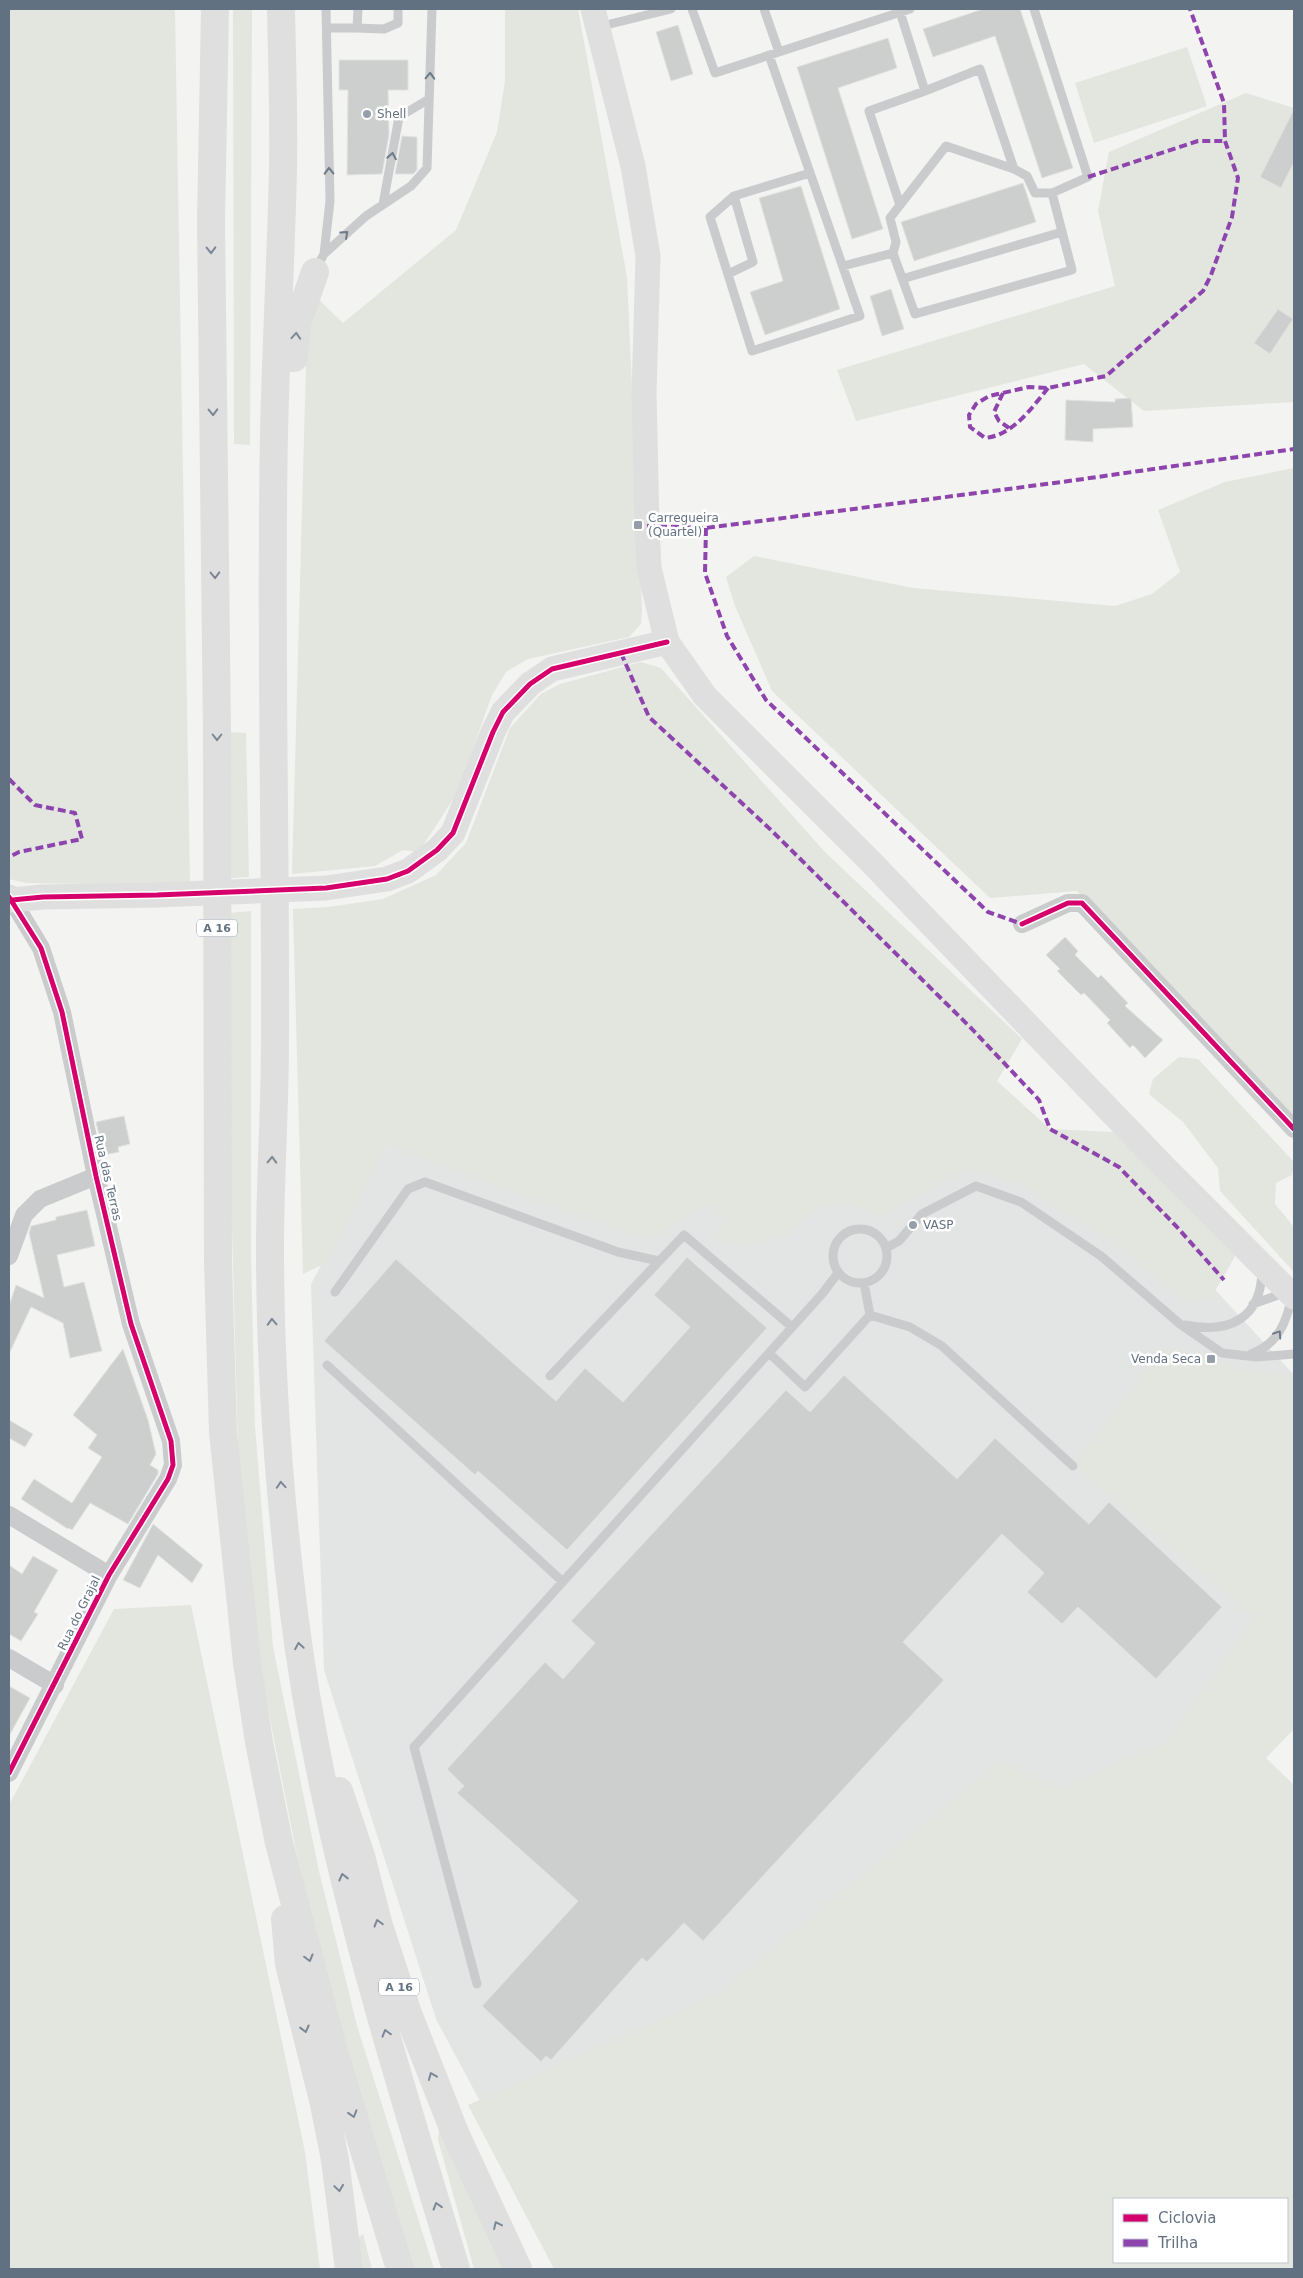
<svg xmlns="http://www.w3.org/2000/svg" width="1303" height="2278" font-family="'DejaVu Sans',sans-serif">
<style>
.built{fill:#e3e5e4}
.green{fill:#e2e6df;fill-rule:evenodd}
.building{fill:#cdcece;stroke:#e2e2e1}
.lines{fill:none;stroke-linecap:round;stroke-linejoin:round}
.lane{stroke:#cacbcc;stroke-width:9}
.street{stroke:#cacbcc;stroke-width:18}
.secondary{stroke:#dfdfe0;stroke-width:25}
.highway{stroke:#dfdfe0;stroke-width:28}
.quiet{stroke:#8e44ad;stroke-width:4;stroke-dasharray:8 4;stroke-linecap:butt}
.cycleway-casing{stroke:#fff;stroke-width:8}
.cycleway{stroke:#d6006c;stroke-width:5}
.oneway{stroke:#6c7a89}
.oneway2{stroke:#7b8795}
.poi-dot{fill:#959ea9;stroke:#fff;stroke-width:2}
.labels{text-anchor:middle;stroke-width:5;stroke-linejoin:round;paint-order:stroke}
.shield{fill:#fff;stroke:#919ca8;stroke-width:1}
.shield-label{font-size:11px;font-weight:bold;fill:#627182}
.poi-label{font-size:12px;fill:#627182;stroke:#fff;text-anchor:start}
.street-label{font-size:12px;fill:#627182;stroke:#fff}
</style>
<rect width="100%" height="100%" fill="#f3f3f1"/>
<path class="built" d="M849,1093L1161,1231L1294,1375V1667L505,2148L436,2019L324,1670L311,1284L387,1144Z"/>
<path class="green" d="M9,9H172L175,11L190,882L155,885L26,883L9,879Z
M233,9H252L250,445L234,444Z
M505,9H578L627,277L642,609L641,624L629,637L528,659L506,672L492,695L457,793L419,852L403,850L375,866L292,874L307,329L316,297L343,323L456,230L497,132L505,81Z
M1187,47L1207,106L1094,143L1075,83Z
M1246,93L1294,108V402L1144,411L1084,364L856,421L837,370L1115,286L1098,211L1109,152Z
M1294,468V1119L1077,891L990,898L772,691L735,606L726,577L754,556L913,588L1115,606L1152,594L1180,572L1158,510L1225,482Z
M641,662L661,668L824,851L1022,1039L997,1081L1050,1129L1113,1132L1237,1253L1211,1298L1187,1303L1122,1248L1021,1185L967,1168L881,1216L851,1205L817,1207L787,1236L740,1245L711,1239L727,1220L706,1205L651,1239L533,1199L387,1144L328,1262L303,1274L293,909L328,907L383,899L436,875L466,843L510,728L541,694L560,684Z
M228,732L246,733L249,877L231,878Z
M251,911V1254L255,1427L273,1647L319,1871L357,2026L434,2269H414L324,1971L296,1851L256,1648L238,1453L231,1189L229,913Z
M1179,1057L1198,1059L1294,1162L1292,1175L1276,1183L1275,1204L1294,1227V1272L1220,1191L1218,1168L1183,1122L1149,1094L1153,1079Z
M1164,1348L1241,1369L1294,1376V1729L1266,1758L1294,1785V2269H554L468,2105L718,1994L1000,1761L1060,1789L1167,1742L1254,1617L1073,1466ZM1114,2199H1287V2262H1114Z
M191,1605L305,2152L320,2269H9V1805L114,1609Z
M439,2128L505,2269H474L438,2140Z
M363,2234L372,2269H355L354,2241Z"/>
<path class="building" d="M983,9H1020L1073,168L1042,178L995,36L933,57L923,29Z
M678,25L693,74L671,81L656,32Z
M888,38L897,68L838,88L883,229L852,239L797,67Z
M339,60H408V90H388L389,135L382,174L347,175L348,90H339Z
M1294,109V162L1281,188L1260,177Z
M402,136L417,137V170L413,174H395Z
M1023,183L1036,222L914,261L901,222Z
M801,186L840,309L765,335L750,292L783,281L759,198Z
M891,289L904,329L882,336L870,296Z
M1278,309L1293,319L1270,354L1254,343Z
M1131,398L1133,427L1093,429V442L1065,440L1066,400L1115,402V399Z
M1065,937L1078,951L1075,955L1098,978L1101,975L1128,1003L1125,1006L1163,1040L1145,1058L1133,1045L1130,1048L1107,1023L1110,1020L1084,993L1081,995L1057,971L1060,969L1046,955Z
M124,1116L130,1144L118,1147L119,1152L104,1155L96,1122Z
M87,1210L95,1246L57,1255L64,1287L84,1282L102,1351L70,1358L63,1323L31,1307L9,1354V1306L16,1285L44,1298L29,1233L31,1226L56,1220V1217Z
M687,1257L767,1328L567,1550L478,1471L475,1475L324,1341L396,1259L556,1401L585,1368L623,1402L690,1327L654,1295Z
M123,1349L148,1420L156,1454L150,1465L158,1470V1474L128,1524L90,1503L72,1530L69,1528L68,1529L21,1499L34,1479L72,1503L102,1457L88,1448L97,1435L73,1415Z
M844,1375L957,1479L995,1438L1089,1524L1109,1502L1222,1607L1156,1679L1078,1607L1062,1624L1027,1592L1044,1573L1002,1534L903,1642L944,1680L703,1941L684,1923L647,1962L642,1958L551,2060L546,2056L541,2062L482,2006L578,1901L457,1793L464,1786L447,1769L545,1662L563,1679L595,1643L571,1621L786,1390L810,1412Z
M9,1420L33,1434L25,1447L9,1438Z
M153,1524L203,1565L192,1583L158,1555L140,1588L123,1580Z
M33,1556L58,1570L34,1612L38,1614L21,1641L9,1634V1565L22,1574Z
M9,1686L30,1698L9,1736Z"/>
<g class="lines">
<path class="lane" d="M692,9L715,73L910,9
M764,9L779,52
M900,12L925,91L980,69L1014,169L946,146L900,205L869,111L925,91
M598,27L671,9
M327,28H357L358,9
M357,28L384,29L398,23V9
M769,55C800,142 830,229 860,316L752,351L710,217L734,196L810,173
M1014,169L1027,176L1035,193H1052
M383,204L399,117L429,99
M893,253L896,242L890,218L900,205
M324,254L330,201L326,9
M843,266L893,253L915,314L1072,270L1052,193L1088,177L1034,9
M316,269L324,254L366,216L411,186L427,168L432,9
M728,274L753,262L734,196
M902,279L1062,232
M833 1256a27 27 0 1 1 54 0a27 27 0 1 1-54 0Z
M886,1248L899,1241L922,1214L976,1186L1021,1202L1101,1256L1180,1324L1222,1353L1256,1357L1294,1354
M864,1283L870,1315L910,1327L942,1346L1073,1466
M335,1292L408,1189L425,1182L618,1252L659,1261
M1185,1325C1229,1334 1261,1319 1262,1271
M769,1353L805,1387L870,1315
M1251,1354C1278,1344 1287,1322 1292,1295H1278L1253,1304
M327,1365L563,1582
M550,1376L684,1235L792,1327
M477,1984L414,1747L822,1294L838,1273"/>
<path class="street" d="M9,903L12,900L41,948L62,1012L96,1176L131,1324L171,1441L173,1465L168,1479L109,1575L9,1773
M1022,924L1068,903H1082L1294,1129
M9,1256L24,1215L40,1199L96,1176
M9,1515L109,1575
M9,1658L55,1685"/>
<path class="secondary" d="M593,9L633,166L648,256L644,393L647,526L649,568L667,642L705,696L871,862L1167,1170L1294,1297
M9,897L12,900L43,897L157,895L326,888L387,879L408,871L437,850L453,833L493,732L503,712L530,684L552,669L667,642"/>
<path class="highway" d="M215,9L211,222L217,733L218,1262L223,1432L247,1663L259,1742L279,1843L333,2048L400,2269
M281,9C282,62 284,116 283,169C281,257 276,345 274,433C270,636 276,838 275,1041C275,1110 270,1178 270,1247C270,1369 279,1493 294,1613C322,1838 391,2053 456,2269
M294,358L297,324L315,272
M339,1791L361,1856L379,1926L407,2011L455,2133L518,2269
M285,1919L289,1964L324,2104L335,2160L349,2269"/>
<path class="quiet" d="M1088,177L1198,141H1225
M1048,388C1031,409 1013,435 985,438L970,427L969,415L976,404L989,396L1029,387L1048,388L1106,376L1203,291L1211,275L1232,217L1238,178L1225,141L1224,103L1190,9
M1003,393L994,412L999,421L1009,428
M647,526L706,528L1062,482L1294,449
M706,528L705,573L727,636L766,700L988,912L1022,924
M621,653L649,717L771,830L971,1028L1039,1100L1050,1129L1119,1167L1177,1227L1224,1280
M9,779L35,805L75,813L82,839L19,852L9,857"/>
<defs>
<path id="cycleway" d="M9,897L41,948L62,1012L96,1176L131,1324L171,1441L173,1465L168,1479L109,1575L9,1773
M12,900L43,897L157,895L326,888L387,879L408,871L437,850L453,833L493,732L503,712L530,684L552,669L667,642
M1022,924L1068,903H1082L1294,1129"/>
</defs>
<use href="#cycleway" class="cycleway-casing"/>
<use href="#cycleway" class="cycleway"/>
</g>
<defs><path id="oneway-chevron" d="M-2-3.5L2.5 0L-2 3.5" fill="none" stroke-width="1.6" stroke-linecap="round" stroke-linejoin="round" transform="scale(1.25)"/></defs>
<g class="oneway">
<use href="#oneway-chevron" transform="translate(430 76) rotate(-88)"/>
<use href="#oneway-chevron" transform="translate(392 156) rotate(-80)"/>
<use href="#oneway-chevron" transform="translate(329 171) rotate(-91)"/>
<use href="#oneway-chevron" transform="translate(345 234) rotate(-42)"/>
<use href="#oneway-chevron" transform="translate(1278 1334) rotate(-56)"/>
</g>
<g class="oneway2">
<use href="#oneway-chevron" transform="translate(211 250) rotate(89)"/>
<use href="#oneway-chevron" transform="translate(296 336) rotate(-86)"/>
<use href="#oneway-chevron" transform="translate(213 412) rotate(89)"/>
<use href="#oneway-chevron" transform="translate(215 575) rotate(89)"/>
<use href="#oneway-chevron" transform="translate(217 737) rotate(90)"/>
<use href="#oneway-chevron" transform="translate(272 1160) rotate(-88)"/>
<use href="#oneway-chevron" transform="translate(272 1322) rotate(-92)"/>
<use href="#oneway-chevron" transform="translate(281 1485) rotate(-94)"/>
<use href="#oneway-chevron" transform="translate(299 1646) rotate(-99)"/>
<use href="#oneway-chevron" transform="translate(343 1877) rotate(-104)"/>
<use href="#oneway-chevron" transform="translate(378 1923) rotate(-106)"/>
<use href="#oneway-chevron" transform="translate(309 1958) rotate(75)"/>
<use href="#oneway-chevron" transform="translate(305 2029) rotate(76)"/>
<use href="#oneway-chevron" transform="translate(386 2033) rotate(-106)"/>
<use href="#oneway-chevron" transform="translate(432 2076) rotate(-112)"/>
<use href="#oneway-chevron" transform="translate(353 2114) rotate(73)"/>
<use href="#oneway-chevron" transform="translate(339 2188) rotate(82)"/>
<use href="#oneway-chevron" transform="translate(437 2206) rotate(-107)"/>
<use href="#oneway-chevron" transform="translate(497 2225) rotate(-115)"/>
</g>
<g class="poi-dot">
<circle cx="367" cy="114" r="5"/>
<rect x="633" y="520" width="10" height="10" rx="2.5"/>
<circle cx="913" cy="1225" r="5"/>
<rect x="1206" y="1354" width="10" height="10" rx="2.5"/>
</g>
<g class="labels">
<g class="shield">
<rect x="197" y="919.5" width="40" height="17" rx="4"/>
<rect x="379" y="1978.5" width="40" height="17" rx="4"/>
</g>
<g class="shield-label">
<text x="217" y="932">A 16</text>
<text x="399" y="1991">A 16</text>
</g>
<g class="poi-label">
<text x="377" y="118">Shell</text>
<text x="648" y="522">Carregueira<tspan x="648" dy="14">(Quartel)</tspan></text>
<text x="923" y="1229">VASP</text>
<text x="1201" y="1363" text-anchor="end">Venda Seca</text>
</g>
<g class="street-label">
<text transform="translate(108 1178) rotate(77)" y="4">Rua das Terras</text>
<text transform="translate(79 1613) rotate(-64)" y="4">Rua do Grajal</text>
</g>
</g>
<rect width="1303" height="2278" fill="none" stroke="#627182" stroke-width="20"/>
<rect x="1113" y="2198" width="175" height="65" fill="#ffffff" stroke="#c0c6cd"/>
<rect x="1123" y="2214" width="25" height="8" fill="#d6006c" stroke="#c0c6cd"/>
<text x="1158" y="2223" font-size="15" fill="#627182">Ciclovia</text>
<rect x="1123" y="2239" width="25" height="8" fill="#8e44ad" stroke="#c0c6cd"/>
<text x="1158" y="2248" font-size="15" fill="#627182">Trilha</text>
</svg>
